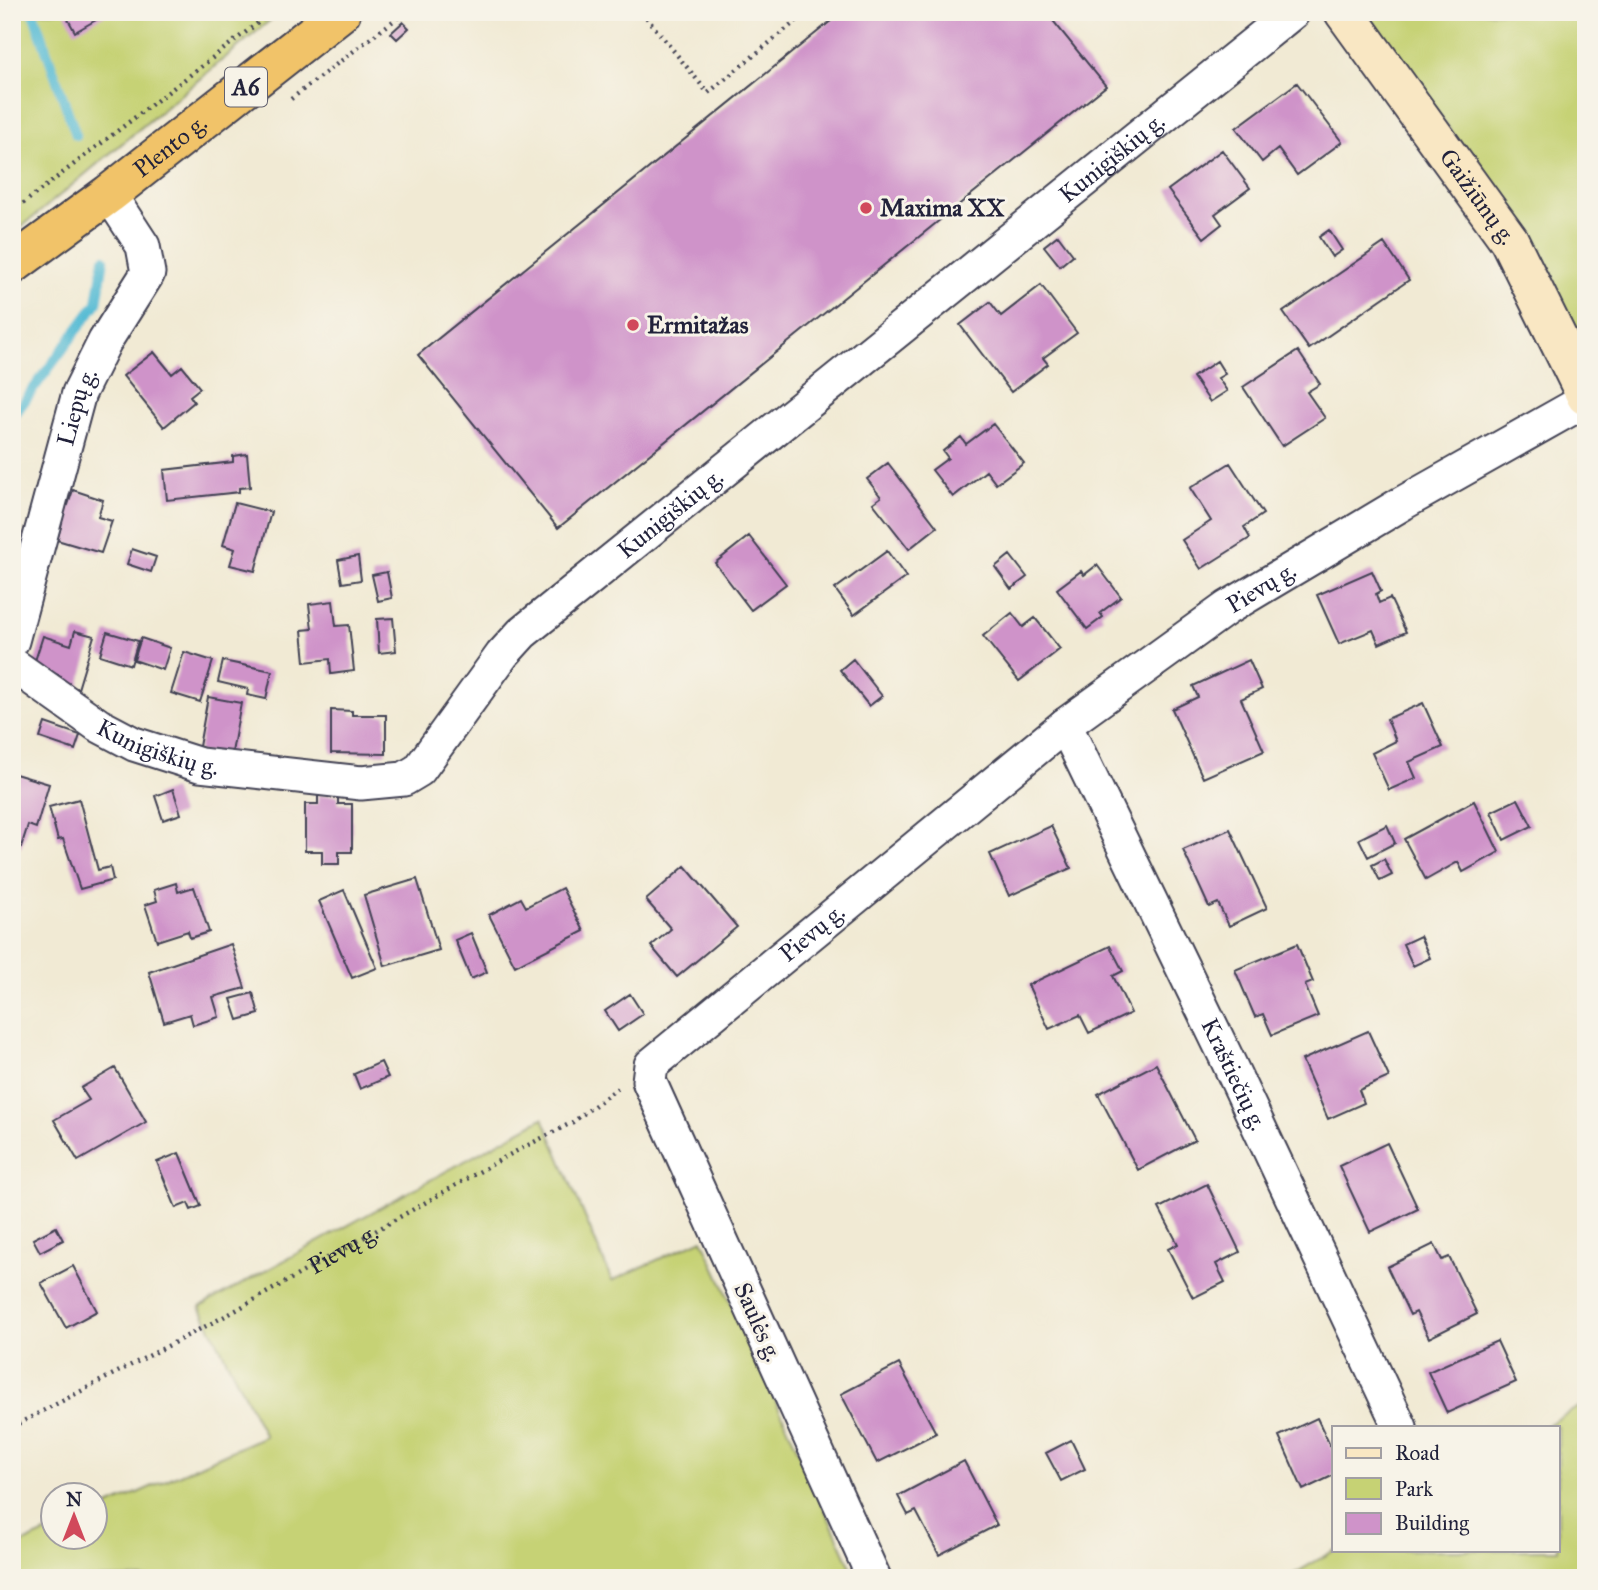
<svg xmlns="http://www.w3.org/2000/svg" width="1598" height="1590" font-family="'IM FELL Great Primer',serif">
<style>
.green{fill:#c6d274;stroke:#747a58;stroke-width:2}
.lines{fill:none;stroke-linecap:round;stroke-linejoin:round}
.stream{stroke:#56bbd4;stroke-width:10}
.building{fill:#cf93c9}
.street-casing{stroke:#414052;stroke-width:37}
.secondary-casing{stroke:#414052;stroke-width:42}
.highway-casing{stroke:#414052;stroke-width:42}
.path{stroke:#414052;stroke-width:4.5;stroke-dasharray:2 5;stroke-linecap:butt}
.street{stroke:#fff;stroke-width:33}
.secondary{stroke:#f9e7c3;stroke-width:38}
.highway{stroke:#f1c369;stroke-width:38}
.poi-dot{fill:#d1495b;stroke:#f7f3e8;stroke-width:2.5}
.labels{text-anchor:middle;stroke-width:6;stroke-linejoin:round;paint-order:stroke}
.shield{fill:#f7f3e8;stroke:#62616f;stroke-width:2}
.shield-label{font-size:23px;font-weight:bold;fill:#22223b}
.street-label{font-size:24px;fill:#22223b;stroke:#f7f3e8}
.poi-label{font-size:24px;font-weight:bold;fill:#22223b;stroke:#f7f3e8;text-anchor:start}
</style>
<rect width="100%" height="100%" fill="#f7f3e8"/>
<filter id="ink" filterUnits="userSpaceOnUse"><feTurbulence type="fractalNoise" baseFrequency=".0143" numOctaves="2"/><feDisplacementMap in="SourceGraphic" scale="14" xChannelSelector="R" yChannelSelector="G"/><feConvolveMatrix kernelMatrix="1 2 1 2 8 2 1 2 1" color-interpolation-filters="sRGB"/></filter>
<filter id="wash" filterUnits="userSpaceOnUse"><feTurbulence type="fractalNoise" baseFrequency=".00686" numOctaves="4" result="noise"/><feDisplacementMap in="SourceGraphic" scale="28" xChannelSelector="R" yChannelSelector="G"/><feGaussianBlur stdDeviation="1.57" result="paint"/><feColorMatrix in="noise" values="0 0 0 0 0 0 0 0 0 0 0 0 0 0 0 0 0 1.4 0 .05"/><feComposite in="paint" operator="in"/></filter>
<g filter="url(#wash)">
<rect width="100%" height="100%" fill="#f1ead4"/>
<path class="green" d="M12,12H280L12,235Z
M1365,12H1586V353C1530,230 1443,122 1365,12Z
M543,1118L612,1281L702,1239L856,1578H12V1548L52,1530V1538H94L95,1512L265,1436L200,1307Z
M1586,1403V1578H1287L1335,1550H1558V1427H1544Z"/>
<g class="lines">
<path class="stream" d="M33,12L76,135
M12,418L97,303L104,259"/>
</g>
<g id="blocks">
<path class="building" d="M64,12H110L75,32Z
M842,12H1046L1106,86L558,528L418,355Z
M403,22L409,28L397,39L391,33Z
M1297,83L1342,142L1297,175L1278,149L1262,162L1236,128Z
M1222,150L1250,188L1215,214L1222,224L1204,238L1168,190Z
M1329,230L1342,250L1332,257L1319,237Z
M1058,235L1073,255L1060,266L1044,246Z
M1384,243L1409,280L1309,349L1283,312Z
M1041,285L1077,333L1043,358L1048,364L1011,392L960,325L990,302L1001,316Z
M1298,351L1320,384L1307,392L1325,418L1282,446L1243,387Z
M154,352L172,374L182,366L200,388L190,396L194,402L164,427L123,376Z
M1217,361L1225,374L1218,378L1227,391L1210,402L1193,377Z
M993,424L1024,463L996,484L986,471L953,497L932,470L948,458L943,451L961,437L966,444Z
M247,454L250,487L239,488V492L167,500L164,470L233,462V456Z
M888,463L937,527L909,549L873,503L881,497L867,479Z
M1230,463L1263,514L1244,527L1250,538L1201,569L1182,540L1211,521L1190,488Z
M73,490L103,500L98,517L112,521L101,553L57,540L61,526L56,524L62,503L68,505Z
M235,503L271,512L255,571L230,565L235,549L223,545Z
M749,536L786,584L751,610L715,563Z
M132,549L156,557L151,572L127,564Z
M887,551L906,577L854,615L835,589Z
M1010,555L1027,577L1011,589L995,567Z
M358,556L361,580L342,583L338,560Z
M1097,565L1121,597L1100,613L1103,617L1087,629L1057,589L1081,571L1084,575Z
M1372,571L1381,591L1376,594L1379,603L1390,598L1406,632L1379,644L1373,630L1339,644L1317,595Z
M387,572L392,598L378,601L372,575Z
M333,601L336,626L349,625L354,671L331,674L330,659L305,662L302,630L312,629L309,604Z
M1012,613L1023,627L1035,618L1060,649L1019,681L983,636Z
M393,618L396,651L379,653L377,619Z
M75,631L94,636L78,689L59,682L61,676L33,667L43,636L71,645Z
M107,632L138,641L131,665L100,655Z
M141,638L170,648L163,670L134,660Z
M184,652L213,661L200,702L171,693Z
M853,659L882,696L869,706L840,670Z
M1249,660L1262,689L1241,699L1264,751L1203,778L1172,709L1198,697L1193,686Z
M223,661L272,671L266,699L247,695L248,689L218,682Z
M208,697L241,703L231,758L198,752Z
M1423,703L1443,747L1409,762L1416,778L1389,790L1372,753L1396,741L1387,719Z
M331,710L352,711V715H386V754L331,753Z
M45,723L80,735L75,750L40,738Z
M12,773L49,784L36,828L28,825L21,847L12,845Z
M173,789L181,814L163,820L155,796Z
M318,795H338V804H352V852H339V864H322V851H305V804H318Z
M79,799L98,870L110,867L113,880L80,889L63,839L58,840L49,807Z
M1518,799L1532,826L1504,840L1491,812Z
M1474,801L1499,852L1463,872L1458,862L1426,880L1404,839Z
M1387,825L1395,843L1368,857L1359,839Z
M1051,826L1071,868L1009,896L990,854Z
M1230,829L1267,908L1229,926L1218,903L1209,907L1183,850Z
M1384,859L1392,875L1380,881L1372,865Z
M685,866L737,927L677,977L651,946L671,929L646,900Z
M417,879L439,950L385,966L364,895Z
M176,883L178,892L194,887L209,932L190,938L188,931L157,941L145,905L157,901L154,890Z
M562,888L584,931L515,966L489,915L521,898L526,907Z
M344,890L377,968L352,978L319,901Z
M471,933L487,972L471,979L455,940Z
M1420,936L1430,958L1413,966L1403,944Z
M231,944L245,988L213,997L219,1017L193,1025L190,1014L164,1022L149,972Z
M1297,944L1313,982L1305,985L1318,1016L1272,1035L1263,1014L1255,1017L1235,970Z
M1110,946L1123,971L1113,976L1131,1013L1089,1033L1080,1015L1049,1029L1028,985Z
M253,993L259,1014L238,1020L231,999Z
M630,994L643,1014L618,1031L605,1011Z
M1368,1031L1389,1077L1359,1090L1364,1103L1328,1119L1302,1060Z
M381,1062L388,1077L360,1089L354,1074Z
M1156,1064L1195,1140L1138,1170L1098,1094Z
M115,1068L146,1122L78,1161L54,1120L89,1100L81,1088Z
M1387,1143L1418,1209L1370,1232L1339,1166Z
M179,1153L201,1206L191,1210L188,1203L176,1208L157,1162Z
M1207,1184L1240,1252L1216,1264L1225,1282L1193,1298L1168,1249L1178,1244L1159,1208Z
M56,1227L63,1240L40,1252L33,1239Z
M1434,1244L1442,1260L1449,1257L1477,1314L1429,1338L1416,1312L1410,1315L1387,1267Z
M73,1266L97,1311L66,1328L41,1283Z
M1497,1341L1516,1382L1447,1413L1428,1372Z
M899,1364L936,1433L877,1463L841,1394Z
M1317,1418L1334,1454V1475L1303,1490L1279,1436Z
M1071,1440L1085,1469L1061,1481L1046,1453Z
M964,1461L997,1525L939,1555L916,1511L908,1515L898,1496Z"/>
</g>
</g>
<g filter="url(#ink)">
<use href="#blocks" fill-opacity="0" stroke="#414052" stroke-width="2"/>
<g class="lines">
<defs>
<g id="street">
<path id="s2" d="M12,641L79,393L105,341L148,273L143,246L109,194"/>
<path id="s3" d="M12,664L98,725L134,744L200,765L361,783L404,779L419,770L502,655L522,633L1293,12"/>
<path id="s4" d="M1065,725L1226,1057L1400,1427"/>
<path id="s5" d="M874,1578L649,1081L651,1065L1065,725L1227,608L1403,503L1586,400"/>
</g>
<g id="secondary">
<path id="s6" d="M1344,12L1509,240L1586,396"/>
</g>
<g id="highway">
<path id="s7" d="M12,265L109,194L341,12"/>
</g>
</defs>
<use href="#street" class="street-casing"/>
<use href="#secondary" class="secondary-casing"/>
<use href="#highway" class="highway-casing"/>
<g class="path">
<path d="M642,12L708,93L807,12"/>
<path d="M291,99L405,12"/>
<path d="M12,212L272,12"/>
<path id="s1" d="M12,1427L231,1313L507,1156L573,1122L619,1087"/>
</g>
<use href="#street" class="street"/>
<use href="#secondary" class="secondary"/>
<use href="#highway" class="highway"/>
</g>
</g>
<g class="poi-dot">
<circle cx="866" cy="208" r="7"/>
<circle cx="633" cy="325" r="7"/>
</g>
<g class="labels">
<rect class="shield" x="225" y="67.5" width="42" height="39" rx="5"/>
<g class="shield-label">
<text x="246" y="95">A6</text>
</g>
<g class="street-label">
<text dy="8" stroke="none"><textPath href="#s7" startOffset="198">Plento g.</textPath></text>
<text dy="8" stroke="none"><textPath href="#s3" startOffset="1367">Kunigiškių g.</textPath></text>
<text dy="8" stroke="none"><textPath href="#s6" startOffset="228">Gaižiūnų g.</textPath></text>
<text dy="8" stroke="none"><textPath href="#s2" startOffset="243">Liepų g.</textPath></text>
<text dy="8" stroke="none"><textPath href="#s3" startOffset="800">Kunigiškių g.</textPath></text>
<text dy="8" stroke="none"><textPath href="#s5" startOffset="1337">Pievų g.</textPath></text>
<text dy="8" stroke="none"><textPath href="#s3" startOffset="170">Kunigiškių g.</textPath></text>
<text dy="8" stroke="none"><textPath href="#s5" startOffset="770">Pievų g.</textPath></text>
<text dy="8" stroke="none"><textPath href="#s4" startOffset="388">Kraštiečių g.</textPath></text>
<text dy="8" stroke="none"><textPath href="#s1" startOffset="376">Pievų g.</textPath></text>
<text transform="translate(758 1322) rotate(66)" y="8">Saulės g.</text>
</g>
<g class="poi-label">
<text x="880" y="216">Maxima XX</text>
<text x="647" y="333">Ermitažas</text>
</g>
</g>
<rect width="1598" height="1590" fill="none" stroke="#f7f3e8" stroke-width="42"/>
<rect x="1332" y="1426" width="228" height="126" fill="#f7f3e8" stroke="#a29fa3" stroke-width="2"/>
<rect x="1346" y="1448" width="35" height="10" fill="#f9e7c3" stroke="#a29fa3" stroke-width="2"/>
<text x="1395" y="1460" font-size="21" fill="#22223b">Road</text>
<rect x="1346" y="1478" width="35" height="21" fill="#c6d274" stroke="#a29fa3" stroke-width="2"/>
<text x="1395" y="1496" font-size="21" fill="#22223b">Park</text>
<rect x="1346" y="1513" width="35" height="21" fill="#cf93c9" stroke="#a29fa3" stroke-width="2"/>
<text x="1395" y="1530" font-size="21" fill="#22223b">Building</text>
<g transform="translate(74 1516)"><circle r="33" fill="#f7f3e8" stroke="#a29fa3" stroke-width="2"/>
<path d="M0-5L12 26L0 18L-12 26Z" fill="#d1495b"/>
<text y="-10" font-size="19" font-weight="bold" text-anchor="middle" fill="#22223b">N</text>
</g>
</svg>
